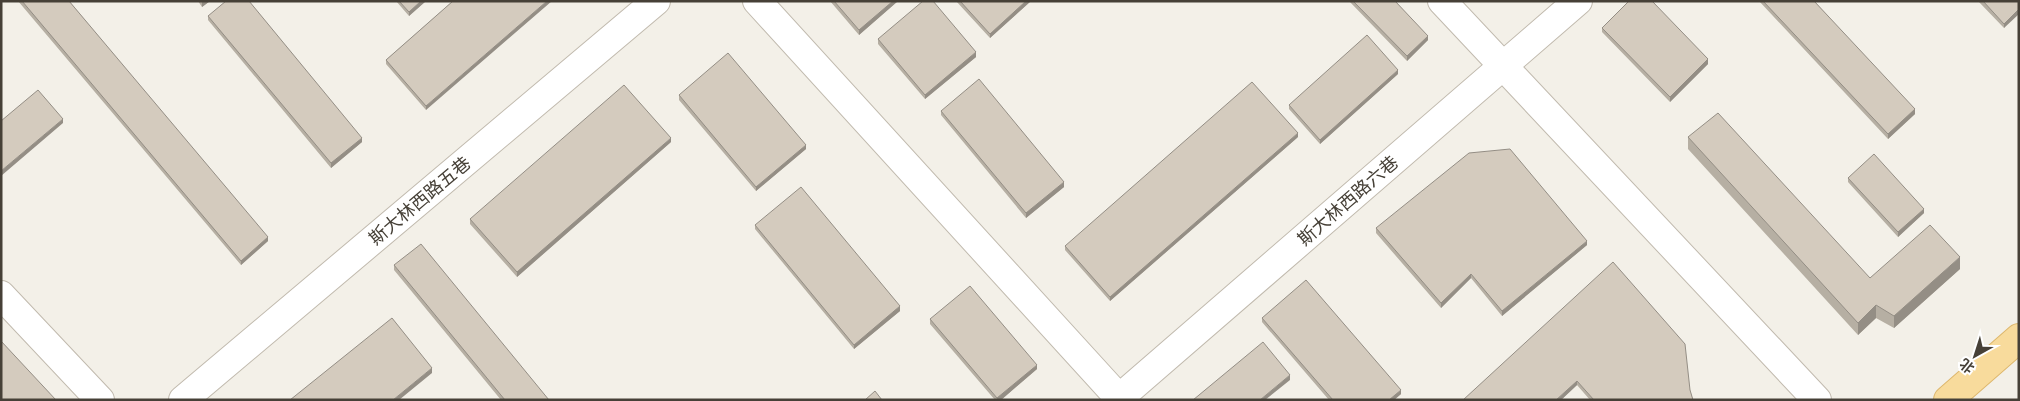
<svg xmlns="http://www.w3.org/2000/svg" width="2020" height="401" font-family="'Fira Sans Condensed','Noto Sans SC',sans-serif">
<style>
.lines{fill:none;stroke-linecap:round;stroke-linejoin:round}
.minor-casing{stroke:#c1baae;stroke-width:30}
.major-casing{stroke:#ddb76d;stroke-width:30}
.minor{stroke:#fff;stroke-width:28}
.major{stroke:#f8db9c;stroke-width:28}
.wall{fill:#b6afa3}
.shaded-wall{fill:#948e85}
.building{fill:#d4cbbe;stroke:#948e85}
.labels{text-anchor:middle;stroke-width:5;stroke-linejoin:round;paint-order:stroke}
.street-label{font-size:18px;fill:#464037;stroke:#fff}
</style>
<rect width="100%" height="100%" fill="#f3f0e8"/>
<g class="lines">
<defs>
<path id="minor" d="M757,1L1119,398
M1442,1L1817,400
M1,295L100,400
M183,400L656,1
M1117,400L1578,1"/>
<path id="major" d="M1948,400L2019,338"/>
</defs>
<use href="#minor" class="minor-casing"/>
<use href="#major" class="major-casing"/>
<use href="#minor" class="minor"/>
<use href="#major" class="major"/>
</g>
<path class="wall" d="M18,1H69L268,241L241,265Z
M198,1H210L202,7Z
M396,1H426L409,16Z
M453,1L426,110L386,64V60Z
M830,1H898L859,35Z
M956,1H1031L990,38Z
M1349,1H1395L1428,40L1407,61Z
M1759,1H1814L1915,114L1888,139Z
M1978,1H2019L2004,28Z
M208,16L362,142L331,168L208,20Z
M1602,28L1708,64L1670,102L1602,32Z
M878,39L976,57L925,99L878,44Z
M1398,74L1320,144L1289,109V105Z
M679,95L806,149L756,191L679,100Z
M941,111L1064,187L1026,218L941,115Z
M1298,137L1110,301L1065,250V246Z
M1688,137L1870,278L1960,269L1894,328L1876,318L1858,335L1688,149Z
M671,142L517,277L470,224V219Z
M1848,178L1924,213L1898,237L1848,182Z
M755,225L900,311L854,349L755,229Z
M1376,228L1587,245L1502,316L1471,278L1441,308L1376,233Z
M1613,262L1690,390L1693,400H1590L1577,385L1561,400Z
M394,265L549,400H501L394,270Z
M1262,318L1401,394L1394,400H1329L1262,322Z
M930,319L1037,369L1001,400H995L930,324Z"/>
<path class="shaded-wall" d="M204,1H210L202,7V2Z
M421,1H426L409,16V12Z
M547,1H552L426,110V106Z
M893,1H898L859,35V30Z
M1026,1H1031L990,38V34Z
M2019,9V14L2004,28V24Z
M1428,36V40L1407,61V56Z
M976,52V57L925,99V95Z
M1708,59V64L1670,102V97Z
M1398,70V74L1320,144V140Z
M1915,109V114L1888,139V134Z
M63,119V123L1,176V171Z
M1298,133V137L1110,301V297Z
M362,138V142L331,168V163Z
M671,138V142L517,277V272Z
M806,145V149L756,191V187Z
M1064,182V187L1026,218V213Z
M1924,209V213L1898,237V232Z
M268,237V241L241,265V261Z
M1587,241V245L1502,316V311Z
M1960,257V269L1894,328V316Z
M1471,274V278L1441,308V303Z
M1876,305V318L1858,335V323Z
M900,306V311L854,349V345Z
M1037,365V369L1001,400H997V398Z
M432,368V373L399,400H393Z
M1290,375V380L1265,400H1260Z
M1577,381V385L1561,400H1556Z
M1401,390V394L1394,400H1389Z"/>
<path class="building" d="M22,1H69L268,237L241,261Z
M226,1H249L362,138L331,163L208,16Z
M399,1H421L409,12Z
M453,1H547L426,106L386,60Z
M834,1H893L859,30Z
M923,1H933L976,52L925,95L878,39Z
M960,1H1026L990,34Z
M1353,1H1395L1428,36L1407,56Z
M1629,1H1652L1708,59L1670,97L1602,28Z
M1763,1H1814L1915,109L1888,134Z
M1983,1H2019V9L2004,24Z
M1367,35L1398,70L1320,140L1289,105Z
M728,53L806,145L756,187L679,95Z
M979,79L1064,182L1026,213L941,111Z
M1252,82L1298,133L1110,297L1065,246Z
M624,85L671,138L517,272L470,219Z
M38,90L63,119L1,171V121Z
M1718,113L1870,278L1930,225L1960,257L1894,316L1876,305L1858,323L1688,137Z
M1510,149L1587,241L1502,311L1471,274L1441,303L1376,228L1469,153Z
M1874,154L1924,209L1898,232L1848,178Z
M801,187L900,306L854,345L755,225Z
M421,244L549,400H505L394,265Z
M1613,262L1685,344L1690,390L1693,400H1594L1577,381L1556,400H1463Z
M1306,280L1401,390L1389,400H1333L1262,318Z
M970,286L1037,365L997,398L930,319Z
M392,318L432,368L393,400H290Z
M1,341L56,400H1Z
M1263,342L1290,375L1260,400H1193Z
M875,391L882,400H865Z"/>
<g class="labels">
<g class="street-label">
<text transform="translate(420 201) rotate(-40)" y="6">斯大林西路五巷</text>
<text transform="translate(1348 201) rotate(-41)" y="6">斯大林西路六巷</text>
</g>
</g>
<rect width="2020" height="401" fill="none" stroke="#464037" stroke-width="5"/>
<g transform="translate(1975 356) rotate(219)" stroke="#ffffff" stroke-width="4" paint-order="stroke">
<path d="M0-4L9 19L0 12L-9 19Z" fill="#464037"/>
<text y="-8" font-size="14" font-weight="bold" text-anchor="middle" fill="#464037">北</text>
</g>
</svg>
